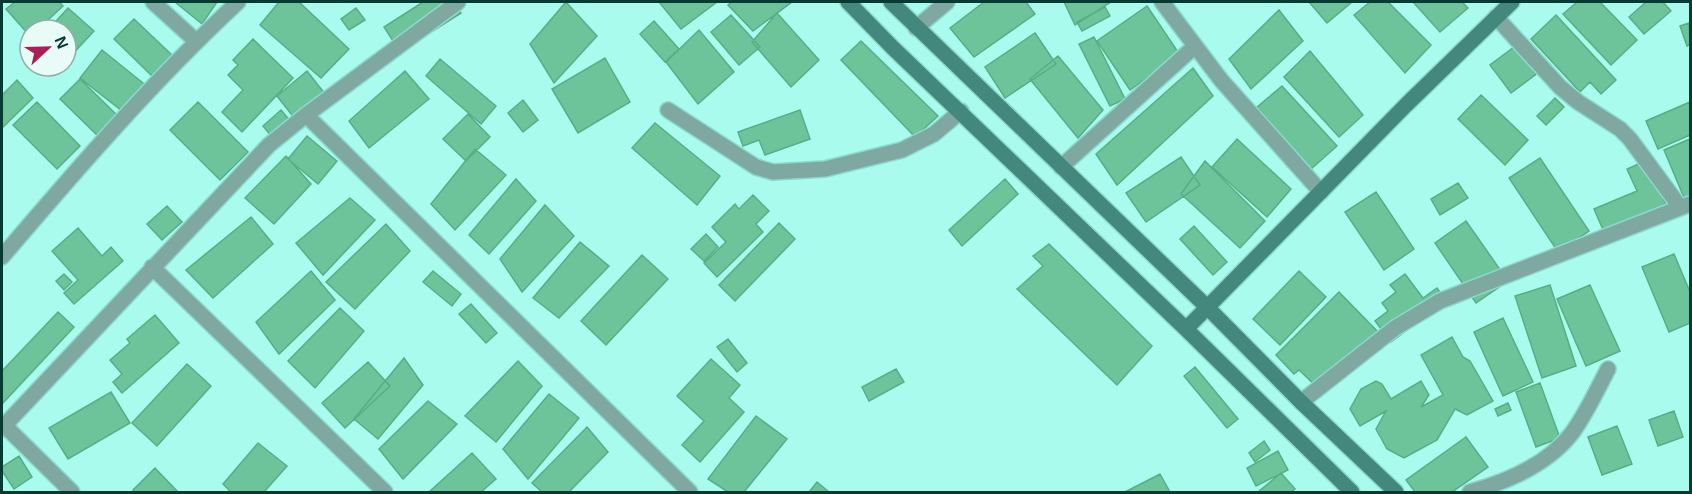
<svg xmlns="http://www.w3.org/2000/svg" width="1692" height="494" font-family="Helvetica,sans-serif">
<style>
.building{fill:#6dc49a;stroke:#56ae85;stroke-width:1.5}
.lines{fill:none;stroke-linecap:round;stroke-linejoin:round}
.street-casing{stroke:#8cd9cc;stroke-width:18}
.secondary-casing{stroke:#8cd9cc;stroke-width:18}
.street{stroke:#7ea8a0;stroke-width:15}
.secondary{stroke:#44887d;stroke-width:15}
</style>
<rect width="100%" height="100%" fill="#a9fced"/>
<path class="building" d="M15,2H59L63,6L37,30H30V36L6,9Z
M175,2H217L202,24Z
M279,2H299L349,49L321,78L260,25Z
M423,2H453L461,13L400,52L384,27Z
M566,2L597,36L554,83L530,44Z
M659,2H717L681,29Z
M732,2H792L753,31L728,5Z
M984,2H1026L1035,14L974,57L950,28Z
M1064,2H1111L1075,25Z
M1309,2H1352L1327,23Z
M1370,2H1388L1431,45L1405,73L1354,15Z
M1413,2H1462L1468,8L1440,32Z
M1577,2H1600L1637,40L1611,65L1563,14Z
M1646,2H1663L1671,11L1644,34L1629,17Z
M1147,6L1180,55L1130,90L1097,41Z
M1105,7L1110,16L1082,31L1077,22Z
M68,8L94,31L66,61V30H48Z
M356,8L365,20L349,30L341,19Z
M1279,10L1303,41L1251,89L1229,59Z
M777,13L819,60L791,87L752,42Z
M731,15L760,47L739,65L711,32Z
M1556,15L1616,80L1601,94L1590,82L1580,92L1531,39Z
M134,19L173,56L153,77L114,39Z
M654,21L679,49L665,62L640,34Z
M1689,23L1690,44L1687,46L1680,26Z
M699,30L734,72L698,104L666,62Z
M1035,33L1056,64L1005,98L985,67Z
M1094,37L1125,99L1110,106L1079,44Z
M253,39L293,78L242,132L222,112L243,90L228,75L238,65L233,60Z
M861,41L938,116L915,137L841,60Z
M1518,44L1539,72L1511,93L1490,65Z
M102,50L153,91L131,118L80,78Z
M1310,51L1363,115L1339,137L1284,77Z
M1058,56L1103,110L1078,138L1030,79Z
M605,58L630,102L578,133L552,89Z
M440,59L496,106L481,124L426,76Z
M1193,68L1213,96L1117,185L1096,154Z
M307,71L325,94L295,119L277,96Z
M405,71L429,99L369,148L349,121Z
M80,79L122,120L102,140L60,99Z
M17,80L33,98L2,128V95Z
M1282,86L1337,146L1310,170L1257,107Z
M1481,95L1528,140L1505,165L1458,119Z
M1555,98L1564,107L1546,125L1537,116Z
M523,100L538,120L523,132L508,113Z
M37,102L80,146L57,169L13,125Z
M198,102L248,152L220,180L170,130Z
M1690,102V135L1658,149L1646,121Z
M281,110L291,122L272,137L263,126Z
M800,110L810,139L765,155L759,140L743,146L738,132Z
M468,114L490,137L466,161L443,139Z
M655,123L720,176L697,205L632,148Z
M307,136L337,161L318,184L288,159Z
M1237,139L1291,189L1267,217L1212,167Z
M1690,139V212L1664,150Z
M475,149L506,175L455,230L431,204Z
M286,156L311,184L274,224L245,198Z
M1181,157L1200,185L1146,222L1126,193Z
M1540,158L1589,231L1558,252L1509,178Z
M1647,160L1666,205L1604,232L1594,209L1637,191L1627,169Z
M1205,161L1265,221L1240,248L1181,194Z
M516,179L536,201L489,254L469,235Z
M1005,179L1018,194L962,246L949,230Z
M1458,183L1468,198L1440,215L1431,199Z
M1376,192L1414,249L1384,270L1345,212Z
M753,195L769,211L756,224L763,232L717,277L704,263L726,242L712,227L735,204L739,209Z
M350,198L375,220L323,275L296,243Z
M545,205L574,236L522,292L500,259Z
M167,206L182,222L162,240L147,224Z
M251,217L273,244L213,298L186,270Z
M1466,221L1508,281L1476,303L1435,243Z
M779,223L795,239L735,301L719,285Z
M386,224L410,251L355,309L326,282Z
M1194,226L1227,262L1213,275L1180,239Z
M78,228L102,256L111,247L123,261L74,304L64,293L78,280L52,251Z
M706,234L718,247L704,261L691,249Z
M580,242L609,266L559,318L533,298Z
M1049,244L1152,346L1117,385L1017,289L1043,266L1033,256Z
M1674,254L1690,292V323L1669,332L1642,267Z
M642,255L668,279L606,345L581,321Z
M311,271L335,300L279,354L256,322Z
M433,271L461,294L452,306L423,282Z
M1299,271L1326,297L1280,345L1253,319Z
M64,274L72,282L64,290L56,281Z
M1405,274L1423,298L1437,288L1446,300L1391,342L1375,321L1388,311L1382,303L1396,292L1390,285Z
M1550,285L1576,366L1542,378L1515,296Z
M1590,285L1620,351L1586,366L1557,299Z
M1339,292L1379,333L1321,391L1299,370L1294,374L1276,355Z
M471,304L497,333L486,343L459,314Z
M340,308L364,331L315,388L288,361Z
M58,312L74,327L2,404V371Z
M155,315L179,343L122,393L113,382L122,374L110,360L130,343L127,339Z
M1503,318L1533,382L1503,396L1474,332Z
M1452,337L1463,357L1470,361L1493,401L1467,415L1455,409L1437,440L1404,458L1387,449L1376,429L1386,411L1360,426L1350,409L1361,389L1376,381L1382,384L1391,399L1421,381L1429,395L1421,407L1443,395L1421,355Z
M728,339L747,363L737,372L717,347Z
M404,358L423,385L378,439L354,419Z
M711,359L740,385L729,398L744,412L700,462L682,445L704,421L677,396Z
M518,361L542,386L496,442L465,416Z
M368,362L390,386L345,428L322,403Z
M187,364L211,386L157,446L132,423Z
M1195,367L1238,419L1227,428L1184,376Z
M896,369L904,382L869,401L862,387Z
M1540,383L1560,438L1536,447L1516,392Z
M111,392L130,423L68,459L49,428Z
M549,394L579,418L528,479L503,449Z
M428,401L457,424L403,479L379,449Z
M1508,403L1511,410L1498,416L1495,409Z
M1674,411L1683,437L1658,446L1649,420Z
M756,416L787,439L744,492H728L708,479Z
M1617,426L1632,464L1602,475L1588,437Z
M587,427L608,452L569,492H542L532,483Z
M1466,437L1488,467L1452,492H1415L1406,480Z
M1264,441L1270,450L1255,462L1249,453Z
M258,443L287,466L264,492H231L223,484Z
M1278,451L1288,470L1256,486L1247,468Z
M472,453L496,479L481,492H429Z
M19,456L32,477L14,489L2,471V467Z
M155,468L178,492H135L133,490Z
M1281,473L1295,489L1291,492H1258Z
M1160,474L1170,492H1125Z
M817,482L829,492H809Z"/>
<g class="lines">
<defs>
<path id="street" d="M153,2L196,41
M1162,2L1221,80L1321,192
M1496,17L1560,87L1578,102L1620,129L1630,139L1680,207
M916,28L947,2
M668,110L756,167L773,172L825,169L902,150L934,134L961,111
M306,115L690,492
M1061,167L1194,47
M2,257C77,169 153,81 238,2
M152,267L385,492
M1301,402L1395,328L1440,301L1690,204
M4,425L72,492
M2,428L269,145L306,115L458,2
M1470,492C1506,482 1548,464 1572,433C1586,414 1597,390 1608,369"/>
<path id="secondary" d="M848,2L893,48L1186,329L1352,492
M891,2L1207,307L1301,402L1396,492
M1186,329L1406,105L1512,2"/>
</defs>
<use href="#street" class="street-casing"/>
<use href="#secondary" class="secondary-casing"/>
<use href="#street" class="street"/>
<use href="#secondary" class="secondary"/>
</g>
<rect width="1692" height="494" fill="none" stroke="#073a33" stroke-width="6"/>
<g transform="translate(48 48) rotate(68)"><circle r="28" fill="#e8fbf7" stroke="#8eaea9" stroke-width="1.5"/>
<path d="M0-4.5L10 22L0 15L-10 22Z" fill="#ac1e5b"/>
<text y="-9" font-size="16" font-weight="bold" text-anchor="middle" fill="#073a33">N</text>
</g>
</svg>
